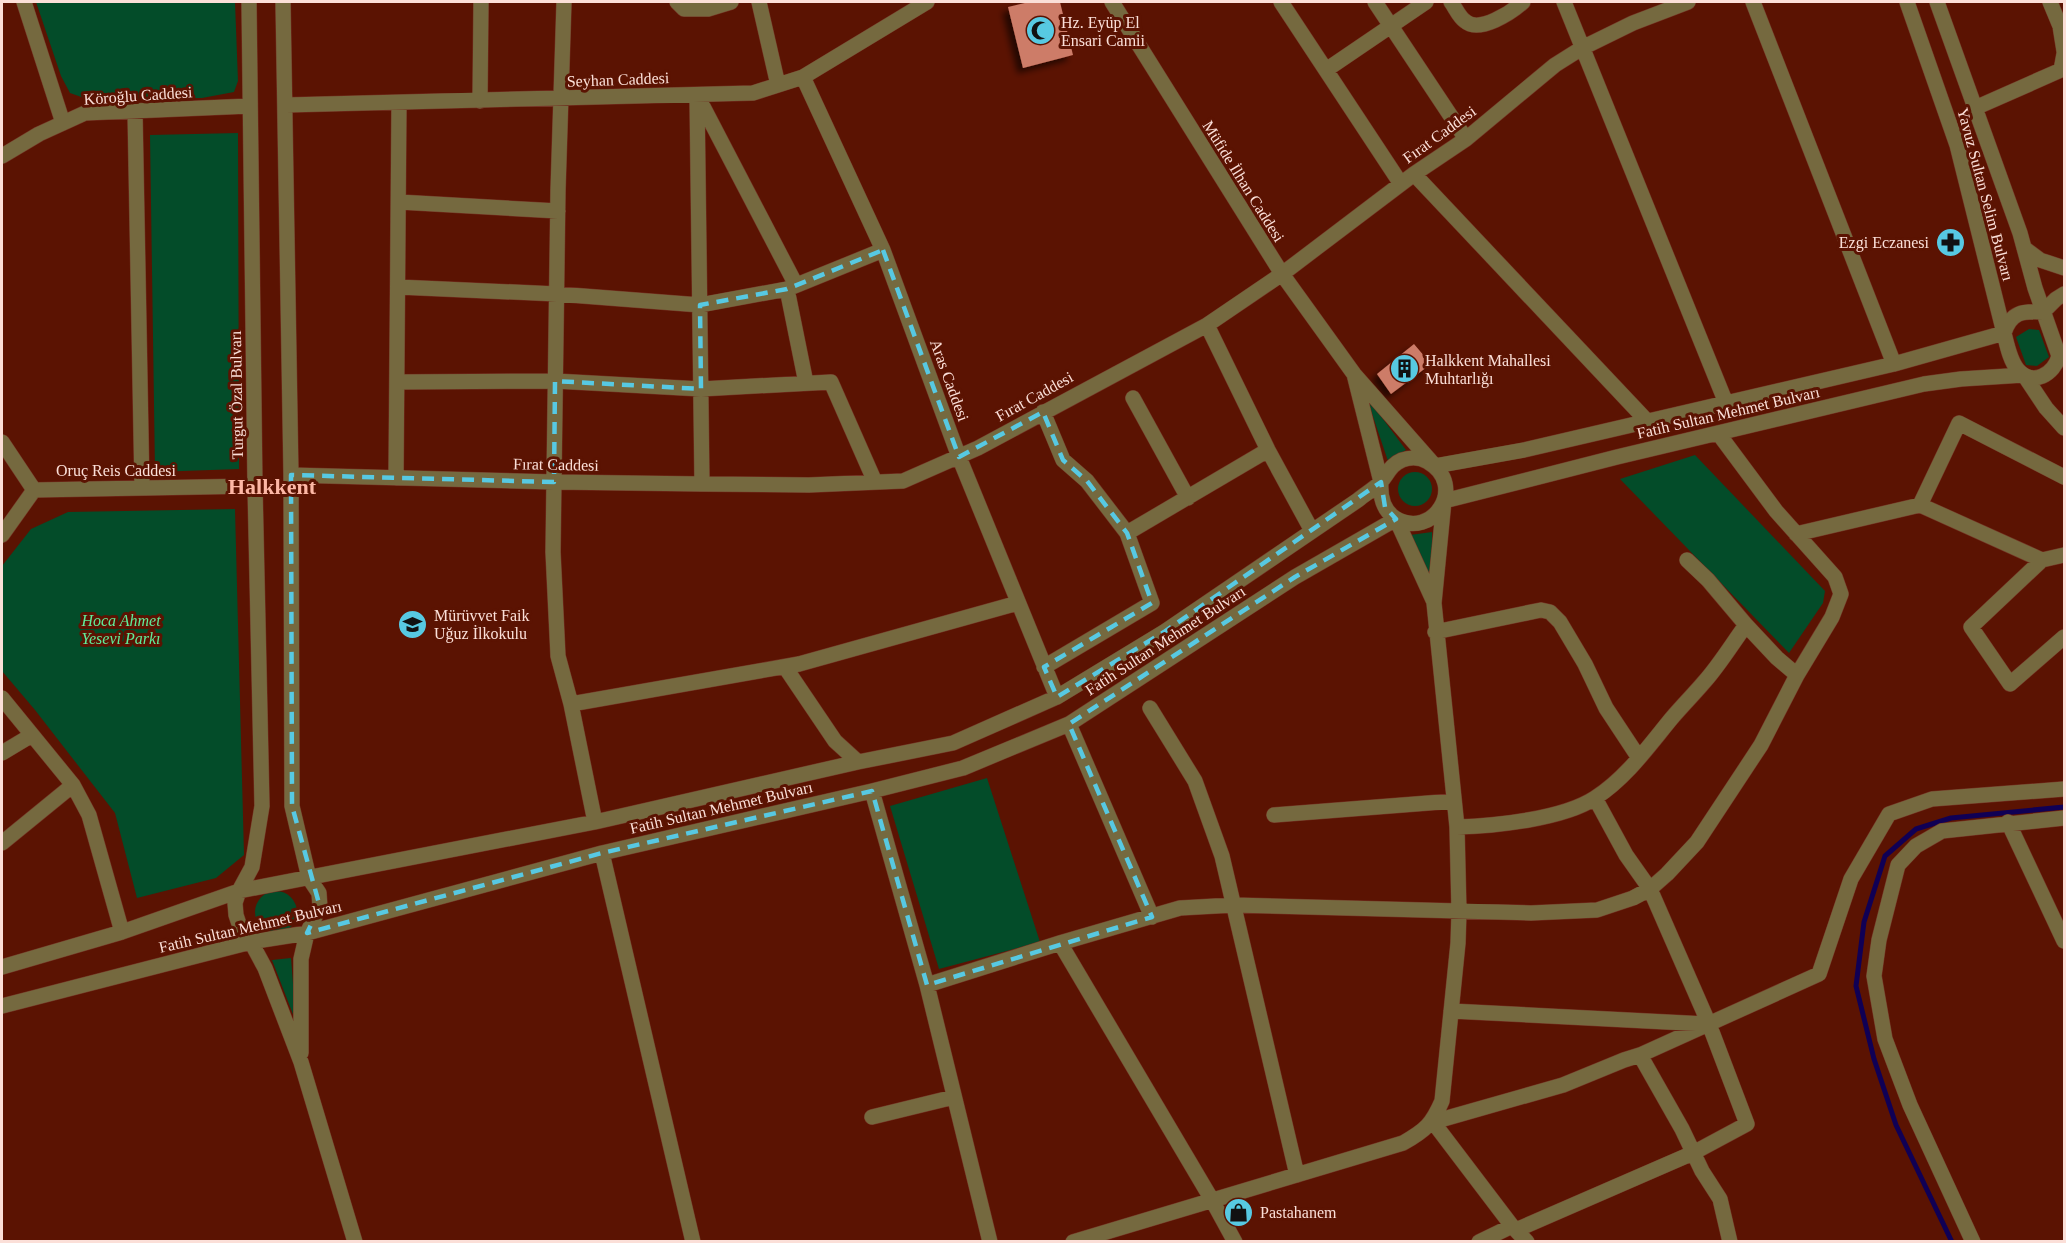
<svg xmlns="http://www.w3.org/2000/svg" width="2066" height="1243" font-family="'Times New Roman',serif">
<style>
.green{fill:#034c29}
.lines{fill:none;stroke-linecap:round;stroke-linejoin:round}
.stream{stroke:#100055;stroke-width:5}
.building{fill:#cd7b67;filter:url(#shadow)}
.minor-casing{stroke:#753424;stroke-width:16}
.minor{stroke:#75693f;stroke-width:15}
.marked{fill:none;stroke:#57c9e2;stroke-width:4.5;stroke-dasharray:12 8;stroke-linejoin:round}
.labels{text-anchor:middle;stroke-width:6;stroke-linejoin:round;paint-order:stroke}
.poi-label{font-size:16px;fill:#fbdfd8;stroke:#5b1302;text-anchor:start}
.street-label{font-size:16px;fill:#fbdfd8;stroke:#5b1302}
.park-label{font-size:16px;font-style:italic;fill:#60ec9a;stroke:#5b1302}
.district-label{font-size:22px;font-weight:bold;fill:#fdb7a5;stroke:#5b1302}
</style>
<defs>
<filter id="shadow"><feDropShadow dx="-5.5" dy="5.5" stdDeviation="3" flood-color="#0009"/></filter>
</defs>
<rect width="100%" height="100%" fill="#5b1302"/>
<path class="green" d="M36,2H235L238,81L234,92L202,98L87,99L70,93L61,76Z
M238,133L239,469L155,472L150,135Z
M2029,329L2039,330L2049,357L2037,366L2026,365L2016,337Z
M1366,396L1406,450L1388,461Z
M1695,455L1825,591L1823,603L1789,653L1620,479Z
M1398 489a17 17 0 1 1 34 0a17 17 0 1 1-34 0Z
M235,509L244,855L216,878L137,898L115,813L35,710L2,671V566L31,529L68,512Z
M1432,532V586L1410,535Z
M987,778L1040,942L939,969L890,806Z
M255 912a21 21 0 1 1 42 0a21 21 0 1 1-42 0Z
M291,958L296,1022L272,960Z"/>
<g class="lines">
<path class="stream" d="M1952,1242L1896,1125L1874,1059L1856,986L1864,922L1885,856L1916,829L1951,818L2064,807"/>
</g>
<path class="building" d="M1029,2H1060L1073,55L1023,68L1008,7Z
M1414,344L1431,364L1391,394L1377,374Z"/>
<g class="lines">
<defs>
<path id="minor" d="M24,2L63,123
M249,2L255,486L262,806L252,867L239,891L235,903L236,915L240,927L251,942L265,968L301,1062L355,1242
M283,2L291,475L292,806L309,878L319,893L320,907L307,933L301,959V1053
M564,2L558,190L553,552L558,656L571,704L595,822
M677,2L684,9H708L731,2
M759,2L778,85
M1112,2L1282,274L1354,374L1435,466L1524,450L1894,364L2004,333C2011,312 2022,311 2043,312L2056,299L2064,294
M1281,2L1401,184
M1375,2L1466,139
M1451,2C1455,7 1459,17 1465,21C1479,34 1512,12 1523,2
M1564,2L1726,403
M1753,2L1894,364
M1907,2L1957,145L2004,333C2007,345 2010,361 2018,370C2033,387 2054,374 2059,356L2035,288L2020,233L1937,2
M2050,2L2060,26L2064,51
M1326,70L1426,2
M803,77L883,250L959,457L1057,697
M697,95L702,484
M698,97L796,285
M480,101L481,2
M286,105L753,93L803,77L927,2
M1975,108L2061,70L2064,54
M135,111L142,488
M2,156L39,134L85,113L250,106
M1414,174L1647,421
M399,202L558,211
M2024,248L2040,260L2064,268
M398,287L557,294L700,305L787,289L883,250
M787,289L806,383
M1207,325L1268,450L1312,531
M397,382L555,381L701,389L831,382L875,482
M1133,398L1188,498
M1043,412L1063,460L1087,481L1127,533L1152,603L1044,667
M2,442L34,490
M291,475L554,482L702,484L809,485L903,481L978,448L1207,325L1282,274L1414,174L1466,139L1555,65L1582,48L1633,23L1688,2
M396,478L399,103
M1920,505L1959,423L2064,477
M1127,533L1268,450
M1796,534L1920,505L2042,560L2064,555
M2,535L34,490L255,486
M1687,560L1708,580L1746,625
M2042,560L1971,627L2010,684L2064,637
M1435,632L1541,610L1550,612L1560,622L1585,664L1606,708L1639,758
M785,667L835,741L858,762
M2,698L73,785L89,815L122,932
M571,704L799,664L1018,603
M1150,708L1195,781L1222,856L1297,1175
M1069,724L1152,917
M2,753L32,735
M872,791L927,985L990,1242
M1274,815L1454,801
M2008,822L2064,941
M1457,827C1495,826 1563,819 1595,798C1626,778 1648,747 1671,719C1682,706 1694,694 1705,681C1720,664 1732,644 1746,625L1777,658L1797,675
M2,843L73,785
M602,853L693,1242
M1060,943L1212,1200L1235,1242
M2,967L122,932L239,891L595,822L858,762L953,743L1057,697L1164,632L1358,500C1365,494 1374,489 1380,483C1388,474 1390,465 1402,460C1410,457 1420,457 1428,462C1468,485 1433,541 1395,518C1383,510 1380,496 1381,482L1354,374
M927,985L1060,943L1180,908L1234,905L1531,913L1597,910L1633,898L1650,889L1667,874L1697,842L1761,745L1797,675L1832,617L1841,594L1835,577L1776,511L1718,433
M2,1006L251,942L307,933L602,853L872,791L963,768L1069,724L1295,577L1396,519L1433,600
M1451,1011L1706,1024
M1640,1055L1682,1129L1702,1171L1720,1199L1730,1242
M872,1117L954,1097
M1516,1230L1693,1153L1747,1124L1709,1024L1650,889L1626,855L1595,798
M1073,1242L1403,1143C1426,1130 1432,1124 1442,1101L1458,943L1459,912L1457,827L1434,603L1444,501L1617,457L1924,384L1961,379L2024,375L2046,408L2064,428
M1479,1242L1512,1226
M1527,1242L1512,1226L1433,1122L1563,1085L1624,1060L1640,1055L1819,974L1851,879L1889,814L1932,799L2064,789
M1973,1242L1910,1105L1885,1039L1874,976L1879,940L1898,865L1916,846L1942,831L2064,818"/>
</defs>
<use href="#minor" class="minor-casing"/>
<use href="#minor" class="minor"/>
</g>
<path class="marked" d="M883,250L959,457L1043,412L1063,460L1087,481L1127,533L1152,603L1044,667L1057,697L1164,632L1381,482L1385,507L1396,519L1295,577L1069,724L1152,917L927,985L872,791L602,853L307,933L320,907L292,806L291,475L554,482L555,381L701,389L700,305L787,289Z"/>
<defs>
<symbol id="mosque-disc" viewBox="-11 -11 22 22"><circle r="9.5" fill="#57c9e2" stroke="#5b1302"/><path d="M3.5-4.9A6 6 0 1 0 3.5 4.9A5 5 0 1 1 3.5-4.9Z" fill="#111"/></symbol>
<symbol id="pharmacy-disc" viewBox="-11 -11 22 22"><circle r="9.5" fill="#57c9e2" stroke="#5b1302"/><path d="M-2-6h4v4h4v4h-4v4h-4v-4h-4v-4h4Z" fill="#111"/></symbol>
<symbol id="building-disc" viewBox="-11 -11 22 22"><circle r="9.5" fill="#57c9e2" stroke="#5b1302"/><path d="M-4-6H4V6H1V3H-1V6H-4ZM-2.5-4.3h1.7v1.8h-1.7ZM.8-4.3h1.7v1.8H.8ZM-2.5-1h1.7V.8h-1.7ZM.8-1h1.7V.8H.8Z" fill="#111"/></symbol>
<symbol id="school-disc" viewBox="-11 -11 22 22"><circle r="9.5" fill="#57c9e2" stroke="#5b1302"/><path d="M0-5L7-2L0 1L-7-2ZM-4 1L0 2.5L4 1V4Q0 6-4 4Z" fill="#111"/></symbol>
<symbol id="shop-disc" viewBox="-11 -11 22 22"><circle r="9.5" fill="#57c9e2" stroke="#5b1302"/><path d="M-5-2.5h2.3a2.7 3.5 0 0 1 5.4 0H5L5.5 6h-11ZM-1.5-2.5h3a1.5 2.3 0 0 0-3 0Z" fill="#111"/></symbol>
</defs>
<g fill-rule="evenodd">
<use href="#mosque-disc" x="1024" y="14" width="33" height="33"/>
<use href="#pharmacy-disc" x="1934" y="226" width="33" height="33"/>
<use href="#building-disc" x="1388" y="352" width="33" height="33"/>
<use href="#school-disc" x="396" y="608" width="33" height="33"/>
<use href="#shop-disc" x="1222" y="1196" width="33" height="33"/>
</g>
<g class="labels">
<g class="poi-label">
<text x="1061" y="28">Hz. Eyüp El<tspan x="1061" dy="18">Ensari Camii</tspan></text>
<text x="1929" y="248" text-anchor="end">Ezgi Eczanesi</text>
<text x="1425" y="366">Halkkent Mahallesi<tspan x="1425" dy="18">Muhtarlığı</tspan></text>
<text x="434" y="621">Mürüvvet Faik<tspan x="434" dy="18">Uğuz İlkokulu</tspan></text>
<text x="1260" y="1218">Pastahanem</text>
</g>
<g class="street-label">
<text transform="translate(618 79) rotate(-2)" y="6">Seyhan Caddesi</text>
<text transform="translate(138 95) rotate(-4)" y="6">Köroğlu Caddesi</text>
<text transform="translate(1439 134) rotate(-36)" y="6">Fırat Caddesi</text>
<text transform="translate(1244 181) rotate(58)" y="6">Müfide İlhan Caddesi</text>
<text transform="translate(1986 194) rotate(75)" y="6">Yavuz Sultan Selim Bulvarı</text>
<text transform="translate(950 380) rotate(70)" y="6">Aras Caddesi</text>
<text transform="translate(236 395) rotate(-91)" y="6">Turgut Özal Bulvarı</text>
<text transform="translate(1034 396) rotate(-29)" y="6">Fırat Caddesi</text>
<text transform="translate(1728 412) rotate(-13)" y="6">Fatih Sultan Mehmet Bulvarı</text>
<text transform="translate(556 464) rotate(1)" y="6">Fırat Caddesi</text>
<text x="116" y="476">Oruç Reis Caddesi</text>
<text transform="translate(1165 640) rotate(-33)" y="6">Fatih Sultan Mehmet Bulvarı</text>
<text transform="translate(721 807) rotate(-13)" y="6">Fatih Sultan Mehmet Bulvarı</text>
<text transform="translate(250 926) rotate(-13)" y="6">Fatih Sultan Mehmet Bulvarı</text>
</g>
<g class="park-label">
<text x="121" y="626">Hoca Ahmet<tspan x="121" dy="18">Yesevi Parkı</tspan></text>
</g>
<g class="district-label">
<text x="272" y="494">Halkkent</text>
</g>
</g>
<rect width="2066" height="1243" fill="none" stroke="#fbdfd8" stroke-width="6"/>
</svg>
